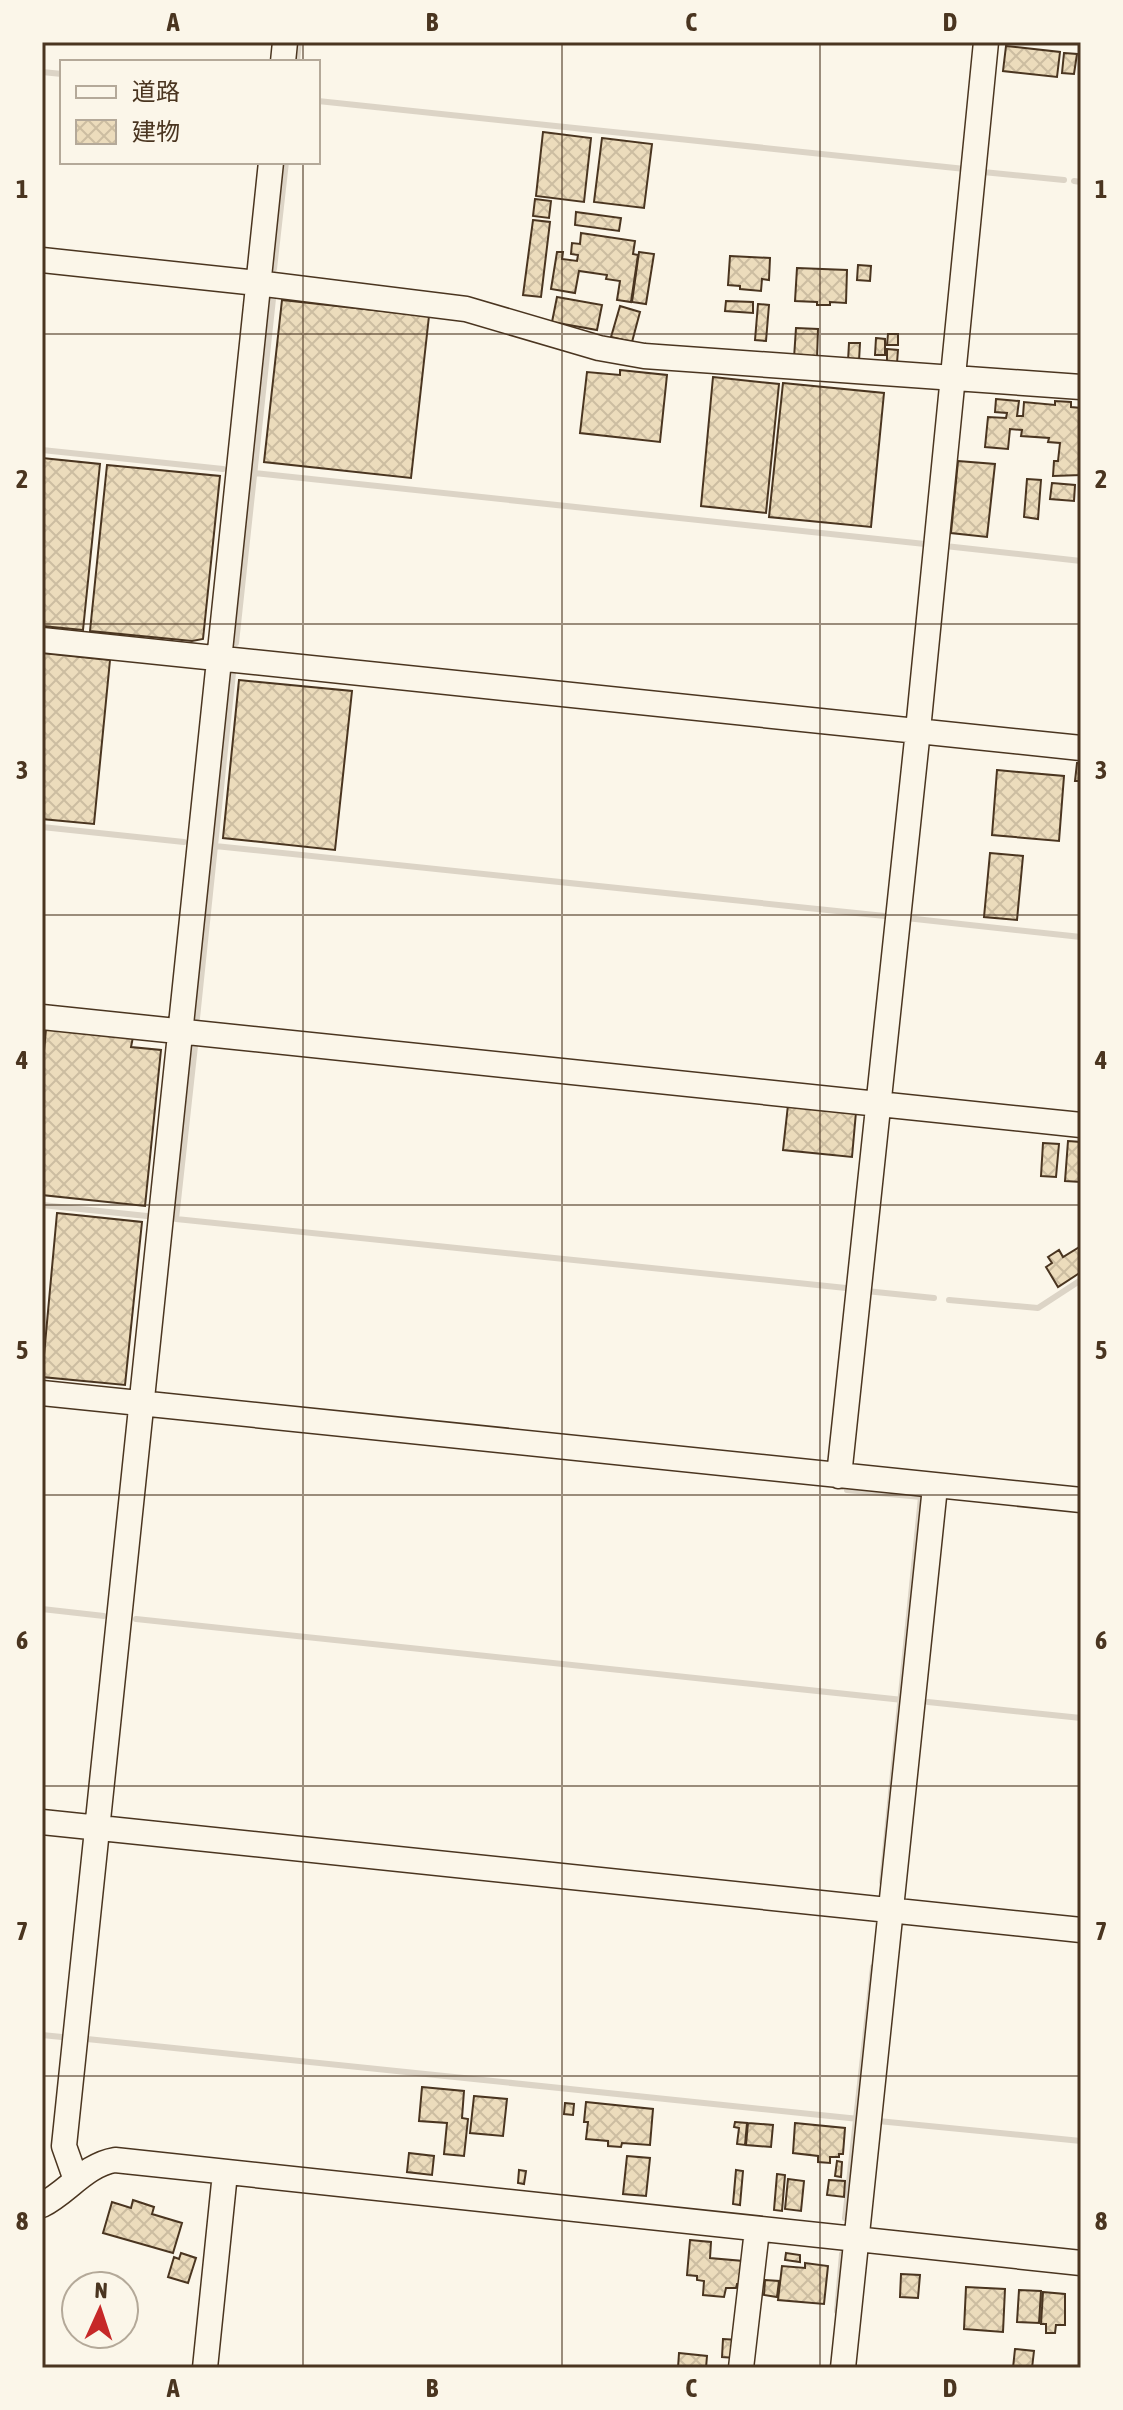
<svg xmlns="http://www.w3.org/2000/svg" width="1123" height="2410" font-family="'Asap Condensed','Noto Sans JP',sans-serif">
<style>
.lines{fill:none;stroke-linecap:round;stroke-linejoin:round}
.stream{stroke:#dcd4c6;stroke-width:6}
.building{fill:url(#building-cross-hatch);stroke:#4a3520;stroke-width:2}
.minor-casing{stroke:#4a3520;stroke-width:27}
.minor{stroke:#fbf6e9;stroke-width:24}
.grid{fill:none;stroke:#4a3520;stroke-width:2;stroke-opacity:0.55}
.neatline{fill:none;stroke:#4a3520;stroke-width:3}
.grid-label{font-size:26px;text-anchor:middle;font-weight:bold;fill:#4a3520}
</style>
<defs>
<pattern id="building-cross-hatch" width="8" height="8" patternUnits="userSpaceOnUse" patternTransform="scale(2)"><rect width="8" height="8" fill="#ecdcbc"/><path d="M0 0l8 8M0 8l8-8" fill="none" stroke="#ccbda1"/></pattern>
</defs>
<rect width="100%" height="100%" fill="#fbf6e9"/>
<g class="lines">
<path class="stream" d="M297,62L299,42
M42,72L62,74
M318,101L965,169
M983,169V172L1064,180
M1074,181L1081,182
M274,269L286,162
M42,450L223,469
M254,473L925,544
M945,546L1081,561
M236,643L273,299
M42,827L184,842
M215,846L885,916
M906,918L1081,937
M197,1018L233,673
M195,1046L176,1219L846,1288
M42,1205L147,1216
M866,1291L934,1298
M949,1300L1038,1308L1081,1280
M847,1490L921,1497L882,1882
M42,1609L104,1616
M136,1619L903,1700
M928,1702L1081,1718
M42,2035L62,2037
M87,2039L859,2119
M878,2121L1081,2141
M845,2218L873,1967
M837,2311L842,2254"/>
</g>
<path class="building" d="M1006,46L1060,52L1057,77L1003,71Z
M1064,53L1077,54L1074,74L1062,73Z
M543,132L591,138L584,202L536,196Z
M602,138L652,144L644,208L594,202Z
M535,199L551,201L549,218L533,216Z
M576,212L621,218L619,231L575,225Z
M533,220L550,222L541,297L523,295Z
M581,233L635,241L633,254L638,255L631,302L617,300L620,281L606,279L607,275L579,271L575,293L551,289L557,252H563L562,259L577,261L578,255L571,254L572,243L580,244Z
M639,252L654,254L646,304L632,302Z
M730,256L770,258L769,280L762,279L761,291L740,289V286L728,285Z
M858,265L871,266L870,281L857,280Z
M797,268L847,270L846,303L830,302V305H817V302L795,301Z
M557,297L602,305L597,330L552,322Z
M282,300L429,316L411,478L264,462Z
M726,301L753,302V313L725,311Z
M758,304L769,305L766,341L755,340Z
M620,306L640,312L632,342L611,337Z
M796,328L818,329L817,359L794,358Z
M888,334H898V345H887Z
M876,338L885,339V355H875Z
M849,343H860L859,361H848Z
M887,349L898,350L897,363H887Z
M620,370L667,375L660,442L580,433L587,372L620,375Z
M713,377L779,384L766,513L701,506Z
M783,383L884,393L871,527L769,517Z
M996,399L1019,401L1017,416H1023L1024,402L1055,405V401L1071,402V407L1081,408V475L1053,476L1054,461H1058L1060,443L1048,442L1049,438L1021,436L1022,430L1010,429L1008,449L985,447L988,417L1006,418L1007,413L995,412Z
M42,458L100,464L83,630L42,626Z
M958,461L995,464L987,537L951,533Z
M107,465L220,476L203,639L192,641L90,631Z
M1027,479L1041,480L1038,519L1024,517Z
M1052,483L1075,485L1074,501L1050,499Z
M42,653L110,660L94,824L42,819Z
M239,680L352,691L335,850L223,838Z
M1077,763H1081V781H1075Z
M997,770L1064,776L1059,841L992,835Z
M990,853L1023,856L1017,920L984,917Z
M46,1029L133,1037L131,1047L161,1050L145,1206L42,1195V1072Z
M788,1105L856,1112L852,1157L783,1150Z
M1068,1141L1081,1142V1182L1065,1181Z
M1043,1143L1059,1144L1056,1177L1041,1176Z
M57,1213L142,1222L125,1385L42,1377Z
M1081,1246V1272L1058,1287L1046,1267L1052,1263L1048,1257L1059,1250L1063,1257Z
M422,2087L464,2091L462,2118L468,2119L464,2156L444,2154L447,2123L419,2121Z
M474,2096L507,2099L503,2136L470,2133Z
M586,2102L653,2109L650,2145L622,2143L621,2147L608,2146V2141L586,2139L588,2122H584Z
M565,2103L574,2104L573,2115L564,2114Z
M735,2122L747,2123L745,2145L737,2144L739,2128L734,2127Z
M748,2123L773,2125L771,2147L746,2145Z
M795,2123L845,2128L843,2154H839V2157H830V2163L818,2162V2156L793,2153Z
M409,2153L434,2156L432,2175L407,2172Z
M627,2156L650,2158L646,2196L623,2194Z
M837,2161L842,2162L841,2177L835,2176Z
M519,2170L526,2171L524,2184L518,2183Z
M736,2170L743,2171L740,2205L733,2204Z
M777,2174L785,2175L782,2211L774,2210Z
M788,2179L804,2181L801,2211L785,2209Z
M829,2180L845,2181L844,2197L827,2195Z
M133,2200L154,2207L152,2214L182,2223L173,2253L103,2233L112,2202L131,2208Z
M690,2240L711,2242L710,2258L743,2261L741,2284H737L736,2288H726L724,2297L703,2295L704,2281L697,2280V2276L687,2275Z
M181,2253L196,2258L188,2283L168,2277L174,2257L179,2259Z
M786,2253L800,2255V2262L785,2260Z
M805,2263L828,2266L824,2304L778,2300L782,2266L805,2268Z
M901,2274L920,2275L918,2298L900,2297Z
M765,2280L779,2281L777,2297L764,2295Z
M966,2287L1005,2289L1003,2332L964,2329Z
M1019,2290L1041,2291L1039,2323L1017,2322Z
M1043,2292L1065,2294V2325H1056L1055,2333H1046V2324H1041Z
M723,2339L738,2340L736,2358L722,2357Z
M1015,2349L1034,2351L1032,2368H1013Z
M679,2353L707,2356L706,2368H678Z"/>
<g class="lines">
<defs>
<path id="minor" d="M283,62L285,42
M42,260L257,283L466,309L599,348L644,356L1081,387
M42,640L1081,748
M42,1017L1081,1125
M42,1393L1081,1500
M839,1476L918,730L986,42
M42,1822L1081,1930
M76,2180L64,2146L271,162
M42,2205C68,2192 85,2165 115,2160L1081,2263
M205,2368L225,2173
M741,2368L757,2230
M843,2368L935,1487"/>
</defs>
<use href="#minor" class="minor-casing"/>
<use href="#minor" class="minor"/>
</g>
<path class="grid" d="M303,42V62M562,42V2368M820,42V2368M303,162V2368M42,334H1081M42,624H1081M42,915H1081M42,1205H1081M42,1495H1081M42,1786H1081M42,2076H1081"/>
<rect width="1123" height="2410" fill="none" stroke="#fbf6e9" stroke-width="88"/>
<rect x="60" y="60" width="260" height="104" fill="#fbf6e9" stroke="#b4a999" stroke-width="2"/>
<rect x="76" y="86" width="40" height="12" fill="#fbf6e9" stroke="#b4a999" stroke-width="2"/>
<text x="132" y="100" font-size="24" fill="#4a3520">道路</text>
<rect x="76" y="120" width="40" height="24" fill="url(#building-cross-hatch)" stroke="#b4a999" stroke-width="2"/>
<text x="132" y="140" font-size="24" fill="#4a3520">建物</text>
<g transform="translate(100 2310) rotate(3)"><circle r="38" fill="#fbf6e9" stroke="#b4a999" stroke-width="2"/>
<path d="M0-6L14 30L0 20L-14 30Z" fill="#c62828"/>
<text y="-12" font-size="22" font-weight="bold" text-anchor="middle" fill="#4a3520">N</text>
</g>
<rect x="44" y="44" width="1035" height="2322" class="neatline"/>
<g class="grid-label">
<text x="173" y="31">A</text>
<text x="432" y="31">B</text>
<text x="691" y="31">C</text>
<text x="950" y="31">D</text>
<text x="22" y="198">1</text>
<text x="1101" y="198">1</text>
<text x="22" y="488">2</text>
<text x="1101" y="488">2</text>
<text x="22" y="779">3</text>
<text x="1101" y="779">3</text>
<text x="22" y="1069">4</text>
<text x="1101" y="1069">4</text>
<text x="22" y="1359">5</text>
<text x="1101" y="1359">5</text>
<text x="22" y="1649">6</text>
<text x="1101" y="1649">6</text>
<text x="22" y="1940">7</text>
<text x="1101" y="1940">7</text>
<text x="22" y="2230">8</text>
<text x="1101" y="2230">8</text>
<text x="173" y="2397">A</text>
<text x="432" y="2397">B</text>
<text x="691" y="2397">C</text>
<text x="950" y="2397">D</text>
</g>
</svg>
